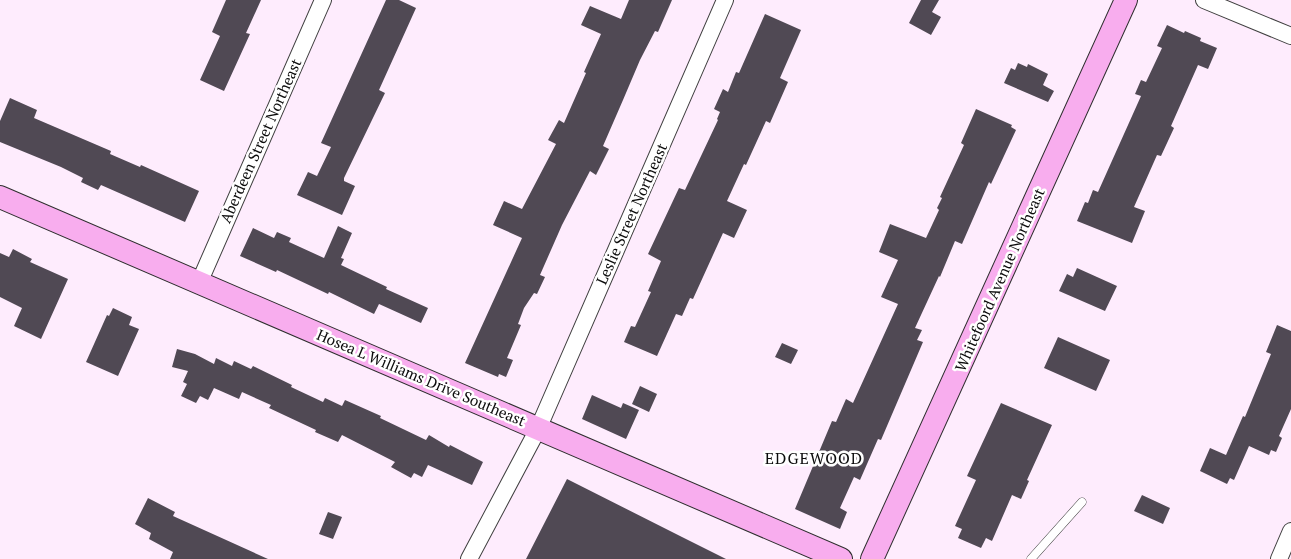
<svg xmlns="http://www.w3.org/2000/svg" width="1291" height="559" font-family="'PT Serif',serif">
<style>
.building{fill:#504954}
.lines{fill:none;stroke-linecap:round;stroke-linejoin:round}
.lane-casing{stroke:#3f3f3f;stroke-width:9}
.street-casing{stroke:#3f3f3f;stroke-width:18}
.secondary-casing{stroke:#2e2e2e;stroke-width:24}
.lane{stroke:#fff;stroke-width:8}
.street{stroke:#fff;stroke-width:16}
.secondary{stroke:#f8adee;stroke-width:22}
.labels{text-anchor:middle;stroke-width:5;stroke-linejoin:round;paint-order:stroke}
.street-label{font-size:15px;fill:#0c0c0c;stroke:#fff}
.neighbourhood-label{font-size:16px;letter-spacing:1px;fill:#0c0c0c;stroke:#fff}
</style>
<rect width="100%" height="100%" fill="#feecfd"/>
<path class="building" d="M226,0H261L246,33L250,34L224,91L200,80L220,36L212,32Z
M386,0H399L416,8L379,90L385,93L344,178V181L355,186L342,215L297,195L308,172L317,176L331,147L321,143Z
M629,0H672L658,32L655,31L640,60L623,100L603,146L609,149L596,175L590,171L562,225L540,275L545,277L537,294L534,293L524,308L518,324L521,325L507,358L513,360L506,377L499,374L498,377L465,363L522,238L493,225L504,201L522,209L556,144L548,140L559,120L564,123L586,73L584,72L601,34L581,25L590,6L621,19Z
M921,0H939L932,12L941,17L931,35L909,23Z
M765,14L801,30L780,78L788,82L770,123L766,121L746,165L744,164L727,201L747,210L734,238L723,233L693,299L690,298L682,316L676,314L657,356L624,342L631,326L635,327L651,292L648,291L661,261L648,254L679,188L685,190L718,120L717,119L720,112L714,109L723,89L728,92L736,72L739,73Z
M1167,25L1184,33L1185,31L1201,38L1200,41L1217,48L1208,69L1198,65L1171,126L1174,128L1161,156L1157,155L1134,207L1145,211L1132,243L1077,221L1085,202L1088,203L1093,190L1098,192L1141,96L1135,94L1141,80L1146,82L1162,48L1157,46Z
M1018,63L1027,67L1028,64L1048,74L1043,85L1054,91L1048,102L1004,83L1011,68L1015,70Z
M10,98L37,110L34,118L111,151L110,154L140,167L141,165L199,191L185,222L101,185L98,190L81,182L83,178L61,167L0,142V121Z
M976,109L1012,125L1011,127L1016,130L991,184L989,182L962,244L955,241L940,277L939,276L915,328L922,330L917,340L923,342L881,440L878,439L860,480L854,477L840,508L847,512L840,529L795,509L832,421L836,422L846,399L853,403L898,304L881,297L898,260L879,252L890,224L926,238L939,210L937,208L942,198L940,197L964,145L961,143Z
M338,226L352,233L341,258L344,259L341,265L387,287L386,289L428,308L421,323L379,304L374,314L329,292L328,294L277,270L276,272L240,256L253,228L274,238L277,232L291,238L289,242L324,258Z
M13,249L32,259L30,262L68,279L41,339L14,326L22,308L0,297V253L9,257Z
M1077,268L1117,286L1105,311L1059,291L1067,274L1073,277Z
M113,308L132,317L129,325L139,329L118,376L86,362L107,315L109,316Z
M1277,325L1291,331V409L1279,436L1282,438L1276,452L1271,450L1269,455L1249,446L1234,480L1230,478L1227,484L1200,471L1210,448L1226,455L1243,416L1245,417L1271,354L1266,352Z
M1058,337L1110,360L1096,391L1044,368Z
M782,343L798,350L791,364L775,357Z
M177,349L195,354L214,364L216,358L232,366L234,361L251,369L253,366L292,385L291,387L323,402L325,398L342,406L345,400L381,416L380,418L426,440L429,435L449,447L450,445L483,462L472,485L428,465L422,477L414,473L411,478L391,467L395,462L342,435L338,442L315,432L316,430L269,408L271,405L242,392L239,399L214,388L208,400L200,396L196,403L181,396L187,384L183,382L188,371L172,367Z
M640,386L657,394L649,412L632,404Z
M592,395L621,408L623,403L639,410L626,439L582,419Z
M1001,403L1052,425L1027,480L1029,481L1021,499L1012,495L992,541L986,538L981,548L958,538L962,529L955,526L976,480L967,476Z
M567,479L682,537L726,559H526Z
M1142,495L1170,508L1163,524L1134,511Z
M148,498L175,512L173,516L268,559H170L173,552L149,539L151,533L135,524Z
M328,512L342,517L333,539L319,534Z"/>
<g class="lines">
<defs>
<path id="lane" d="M1031,559L1082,502"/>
<path id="street" d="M1204,0L1291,36
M199,283L323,0
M469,559L538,429L725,0
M1279,559L1291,531"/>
<path id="secondary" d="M0,197L841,559
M872,559L1126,0"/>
</defs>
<use href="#lane" class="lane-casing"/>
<use href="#street" class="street-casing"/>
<use href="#secondary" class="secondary-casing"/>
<use href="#lane" class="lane"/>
<use href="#street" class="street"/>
<use href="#secondary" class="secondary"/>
</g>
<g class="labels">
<g class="street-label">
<text transform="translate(261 141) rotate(-66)" y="5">Aberdeen Street Northeast</text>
<text transform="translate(632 214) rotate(-66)" y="5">Leslie Street Northeast</text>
<text transform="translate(1000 280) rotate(-66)" y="5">Whitefoord Avenue Northeast</text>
<text transform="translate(421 378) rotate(23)" y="5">Hosea L Williams Drive Southeast</text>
</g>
<g class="neighbourhood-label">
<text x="814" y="464">EDGEWOOD</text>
</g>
</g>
</svg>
